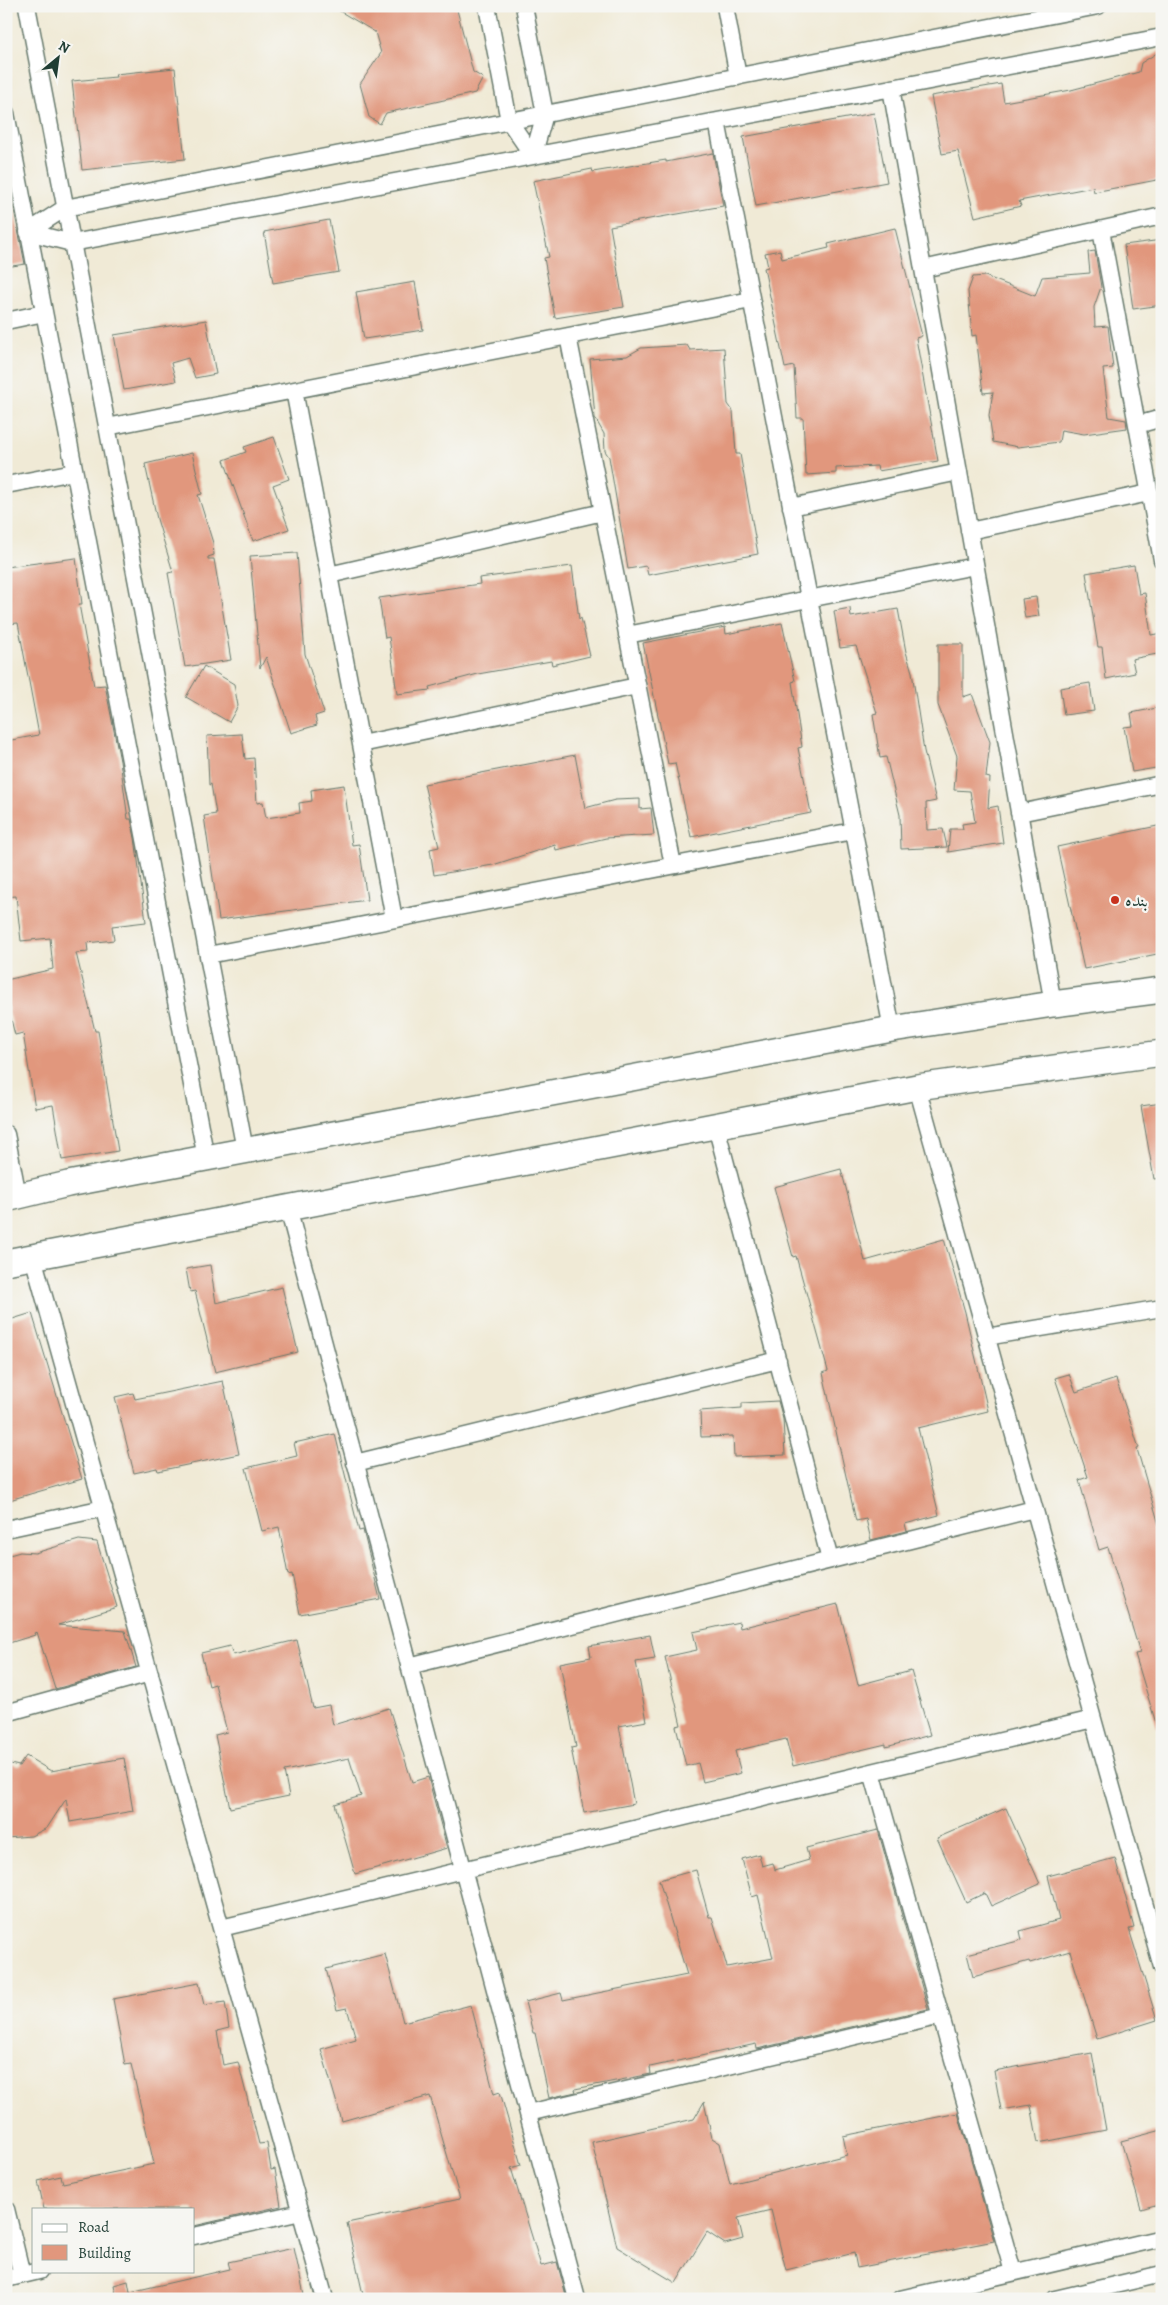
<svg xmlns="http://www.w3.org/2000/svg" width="1168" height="2305" font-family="Alegreya,Amiri,serif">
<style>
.building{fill:#e1977d}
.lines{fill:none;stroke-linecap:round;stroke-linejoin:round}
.street-casing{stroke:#687a6d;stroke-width:19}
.primary-casing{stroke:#687a6d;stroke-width:28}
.street{stroke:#fff;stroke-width:16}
.primary{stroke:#fff;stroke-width:25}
.poi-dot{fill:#c8321e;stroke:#f6f6f2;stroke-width:2}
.labels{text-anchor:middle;stroke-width:4.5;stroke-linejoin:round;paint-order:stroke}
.poi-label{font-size:18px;fill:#1f3d34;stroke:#f6f6f2;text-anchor:start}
</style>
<rect width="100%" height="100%" fill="#f6f6f2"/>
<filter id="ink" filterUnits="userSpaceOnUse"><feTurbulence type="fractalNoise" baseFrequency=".02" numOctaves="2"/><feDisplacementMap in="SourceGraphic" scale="10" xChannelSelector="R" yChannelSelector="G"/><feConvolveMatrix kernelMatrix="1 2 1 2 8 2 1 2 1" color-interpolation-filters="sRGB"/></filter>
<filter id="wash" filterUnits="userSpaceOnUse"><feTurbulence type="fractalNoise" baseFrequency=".0096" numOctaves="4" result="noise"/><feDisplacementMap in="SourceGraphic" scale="20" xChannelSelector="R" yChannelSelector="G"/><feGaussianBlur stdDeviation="1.12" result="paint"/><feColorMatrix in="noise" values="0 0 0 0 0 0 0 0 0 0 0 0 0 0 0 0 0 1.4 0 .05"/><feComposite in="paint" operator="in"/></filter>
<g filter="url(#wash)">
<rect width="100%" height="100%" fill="#f0ead6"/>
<g id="blocks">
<path class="building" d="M331,6H456L473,72L483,78L475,93L386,113L380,124L369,117L360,84L381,53L375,32Z
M1162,50V179L1094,192L1093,187L1019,201L1021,206L975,217L958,151L942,154L931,96L1001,84L1004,102L1071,90L1139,72L1141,63Z
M175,68L185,159L82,170L72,81L116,77L115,74Z
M874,113L887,182L756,206L743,137Z
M713,153L723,206L610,226L624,307L555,318L544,258L549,257L533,181L592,169L593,172L666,160V162Z
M6,170L25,264L6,267Z
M329,220L339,272L273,283L264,232Z
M895,228L922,336L916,338L938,461L878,471L877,466L836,468V473L806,475L803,418H797L794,366L785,368L764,268L768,267L765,253L780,250L782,259L829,248L828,244Z
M1162,240V305L1133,309L1124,245Z
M1095,251L1101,287L1094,307L1095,327L1108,326L1113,368L1103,369L1109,417L1126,420L1127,428L1084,434L1061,430L1059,442L1018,447L993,442L989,415L993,392L983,393L976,335L972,336L968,291L973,277L985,276L1035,296L1042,277L1090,273L1088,252Z
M415,282L423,330L364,339L356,292Z
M206,320L216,374L195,378L188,358L171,363L176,381L124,390L114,335Z
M687,345L690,350L724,348L728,404L733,411L736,454H740L758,554L648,575L646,566L628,569L609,457L605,451L604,434L595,418L590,359L627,356L641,348Z
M274,437L289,479L273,485L289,529L253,541L224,460L246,452L244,447Z
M192,453L202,494L198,495L213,543L214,555L208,557V559H214L231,660L185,667L168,573L173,572L157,519L145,464Z
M297,553L305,654L324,713L315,716L317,725L291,733L266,657L260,668L250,556Z
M76,558L82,604H79L94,686L105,685L120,761L128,819H131L135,838L146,922L112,926L114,940L87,943L88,952L76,953L95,1031H98L118,1151L62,1160L53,1105L35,1108L23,1033L15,1035L6,1000V980L53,969L50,938L21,941L16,896L6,897V741L39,735L18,623L6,624V567Z
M1134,565L1139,594L1145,593L1151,635L1162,633V653L1132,659L1135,673L1106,679L1102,647H1098L1086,573Z
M572,566L579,619L581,618L590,656L552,665L551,661L478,674L429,687L430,690L397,694L389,637L385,638L379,598L480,584L479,578Z
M1036,597L1039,616L1025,618L1022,599Z
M850,608L851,617L898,609L906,652L912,672L924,751L936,801L926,803L927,830L943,829L947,847L901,849L900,815L886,757L880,758L873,714L877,713L856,646L840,648L834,611Z
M782,623L795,681L792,682L802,747L798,748L811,813L691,837L675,763L668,764L643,643L725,627L726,634Z
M938,644H963V697L972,694L990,742L986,777L990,778L988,808L998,806L1003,843L948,852L950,829H963L962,824L975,822L970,791L954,790L957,756L938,705Z
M204,666L234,684L238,706L229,722L186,697Z
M1090,683L1094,711L1064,715L1060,688Z
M1162,707V767L1132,772L1124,727L1133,726L1131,713Z
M242,734L245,759L254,758L257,803L263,802L266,818L300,813L299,803L312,801L311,790L344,785L352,845L359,844L367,900L219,920L204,816L216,814L211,784L209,785L207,736Z
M575,755L585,808L615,800L640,799V809L651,808L654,835L606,838L556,850L555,845L493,865L434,875L430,849L439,847L424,784Z
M1162,825V953L1084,969L1057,847Z
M1162,1103V1178L1154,1179L1141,1106Z
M841,1169L865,1261L944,1239L965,1312L988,1411L918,1428L939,1515L905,1524L907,1531L871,1540L866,1519L856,1521L823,1373L828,1371L796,1256L793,1257L774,1187Z
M210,1265L216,1303L282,1287L298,1352L215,1372L195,1291L190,1292L186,1269Z
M32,1313L82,1479L6,1501V1321Z
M1069,1374L1076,1392L1116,1379L1139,1448L1137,1449L1162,1535V1729L1158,1730L1135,1654L1140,1653L1108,1547L1099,1550L1079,1480L1088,1477L1055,1378Z
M223,1381L239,1454L158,1471L157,1468L134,1473L115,1397L133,1393L135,1399Z
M778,1401L783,1419L785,1455L734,1457L733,1436L701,1437L700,1411L742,1408V1403Z
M335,1434L359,1531L363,1530L380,1599L300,1614L292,1574L288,1575L279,1527L262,1531L246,1468L297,1456L294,1443Z
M79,1540L97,1542L117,1607L58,1625L125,1631L136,1667L55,1689L37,1632L34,1633L35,1635L6,1644V1556L20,1552L35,1553Z
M838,1604L858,1685L911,1671L930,1735L886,1747V1744L793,1766L786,1739L735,1751L741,1773L703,1782L698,1763L686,1766L676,1726L681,1725L665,1657L697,1650L693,1632L739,1622L740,1628Z
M650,1635L655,1659L636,1662L647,1721L619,1726L634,1804L584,1813L571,1748L576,1747L560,1663L591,1657L589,1646Z
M297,1640L313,1708L329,1705L333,1725L389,1708L412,1782L428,1777L447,1848L355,1874L335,1804L361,1796L349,1758L284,1771L289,1796L230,1808L215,1735L227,1732L215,1684L209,1686L201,1653L230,1646L233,1655Z
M26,1756L51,1771L124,1758L133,1811L70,1822L66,1799L47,1828L31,1836L6,1838V1763L19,1766Z
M1006,1808L1040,1884L991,1906L985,1893L966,1902L937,1838Z
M878,1830L928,2009L757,2049L756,2044L650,2067L651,2074L575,2089L576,2092L549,2098L535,2033H533L525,2002L561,1993L563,2000L687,1975L659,1880L696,1870L709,1917H712L727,1967L773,1958L758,1895L752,1897L742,1859L759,1854L762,1866L773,1863L775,1870L809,1860L806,1848Z
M1115,1858L1134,1928L1129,1929L1157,2020L1097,2039L1070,1951L1030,1963L1029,1961L973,1977L967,1954L1022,1940L1020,1931L1059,1920L1048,1876Z
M385,1954L403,2022L471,2005L494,2094L500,2092L521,2165L511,2168L541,2266L557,2262L567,2299H364L347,2223L460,2199L430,2096L342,2121L321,2049L356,2039L347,2008L337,2010L326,1969Z
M199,1983L204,2005L225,2002L229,2028L217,2031L223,2065L238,2062L259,2144L267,2143L271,2170L275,2169L281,2206L194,2226V2209H44L38,2181L61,2176L63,2183L154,2164L131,2064L125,2065L113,1999Z
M1092,2053L1106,2130L1038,2143L1031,2105L1001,2110L994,2071Z
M704,2102L712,2138L720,2143L730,2184L847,2155L843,2136L958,2113L994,2241L857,2268L854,2253L786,2270L771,2210L738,2218L743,2239L725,2244L707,2232L676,2283L617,2247L592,2142L694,2119Z
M1162,2130V2203L1141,2209L1121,2141Z
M294,2248L305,2299H117L114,2285L128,2281L130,2292L230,2269L228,2262Z"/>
</g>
</g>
<g filter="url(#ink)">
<use href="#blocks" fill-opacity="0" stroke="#687a6d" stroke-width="1"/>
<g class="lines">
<defs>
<path id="street" d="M27,6L245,1150
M487,6L509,121L533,156L545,114L524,6
M725,6L738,77
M891,88L1053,1004
M6,113L206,1158
M717,121L892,1029
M1101,230L1162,560
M28,232L72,243L1162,37
M28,232L65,208L1098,6
M923,269L1162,216
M6,321L44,313
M568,336L673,865
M294,390L394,919
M1137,425L1162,418
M107,427L751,300
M6,485L74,472
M791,507L959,472
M969,531L1149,493
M329,575L603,512
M627,635L975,566
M361,744L637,686
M1019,813L1162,784
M208,955L853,831
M917,1087L1162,1967
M716,1126L830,1560
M6,1134L18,1196
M288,1208L577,2299
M33,1257L325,2299
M986,1337L1162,1308
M355,1463L778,1360
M6,1529L104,1508
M409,1666L1034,1509
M6,1713L150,1673
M872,1772L1013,2272
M221,1928L1093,1719
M528,2113L941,2016
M6,2209L22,2275
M194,2236L301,2212
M6,2279L39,2271
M900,2299L1162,2238
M1055,2299L1162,2274"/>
<path id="primary" d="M6,1199L68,1184L206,1158L892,1029L1053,1004L1162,990
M6,1262L917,1087L1162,1053"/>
</defs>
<use href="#street" class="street-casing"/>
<use href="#primary" class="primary-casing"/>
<use href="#street" class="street"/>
<use href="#primary" class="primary"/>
</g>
</g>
<circle class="poi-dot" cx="1115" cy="900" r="5"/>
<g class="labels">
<g class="poi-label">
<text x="1125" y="906">بنده</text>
</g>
</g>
<rect width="1168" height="2305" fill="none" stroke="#f6f6f2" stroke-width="25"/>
<rect x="32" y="2208" width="162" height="65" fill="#f6f6f2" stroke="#a0aca6"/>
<rect x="42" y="2224" width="25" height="8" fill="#ffffff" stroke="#a0aca6"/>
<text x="78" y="2232" font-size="15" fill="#1f3d34">Road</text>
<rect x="42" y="2245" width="25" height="15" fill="#e1977d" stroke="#a0aca6"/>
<text x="78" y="2258" font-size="15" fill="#1f3d34">Building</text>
<g transform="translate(58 58) rotate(29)" stroke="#f6f6f2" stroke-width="4" paint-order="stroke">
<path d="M0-4L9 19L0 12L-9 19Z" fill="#1f3d34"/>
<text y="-8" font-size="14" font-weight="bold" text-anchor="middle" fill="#1f3d34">N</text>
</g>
</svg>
